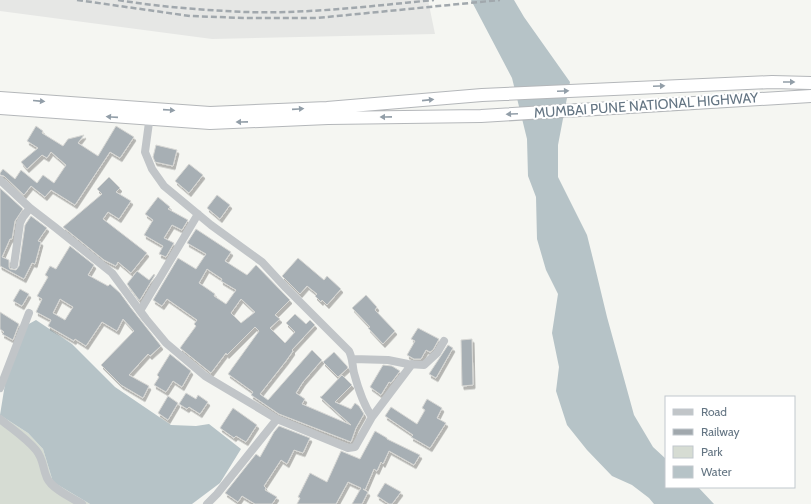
<svg xmlns="http://www.w3.org/2000/svg" width="811" height="504" font-family="Cabin,sans-serif">
<style>
.built{fill:#e6e7e5}
.green{fill:#d6dcd3}
.water{fill:#b6c3c7}
.building{fill:#a7afb4;stroke:#d7d7d4;fill-rule:evenodd;filter:url(#shadow)}
.lines{fill:none;stroke-linecap:round;stroke-linejoin:round}
.highway-casing{stroke:#b4b7ba;stroke-width:14}
.minor{stroke:#c1c5c8;stroke-width:8}
.highway{stroke:#fff;stroke-width:12}
.rail{stroke:#a1a8ad;stroke-width:2.5;stroke-dasharray:6 3;stroke-linecap:butt}
.oneway{fill:#929ea8}
.labels{text-anchor:middle;stroke-width:4;stroke-linejoin:round;paint-order:stroke}
.street-label{font-size:14px;fill:#647583;stroke:#fff}
</style>
<defs>
<filter id="shadow"><feDropShadow dx="2" dy="3.5" stdDeviation="0" flood-color="#0004"/></filter>
</defs>
<rect width="100%" height="100%" fill="#f5f6f2"/>
<path class="built" d="M0,0H428L435,34L212,39L0,11Z"/>
<path class="green" d="M0,415L28,433L43,449L53,482L90,504H0Z"/>
<path class="water" d="M471,0H514L524,17L570,82L558,145V177L587,235L594,263L607,317L634,415L653,447L666,459V487H698L714,504H654L649,498L632,485L612,476L587,450L567,425L556,391L559,367L552,333L558,294L546,270L537,239L536,197L528,176L527,139L512,78Z
M36,320L72,344L115,387L171,425L196,426L209,424L241,449L220,483L192,504H90L53,482L43,449L28,433L0,415L5,384L27,325Z"/>
<path class="building" d="M36,126L43,131L42,133L63,146L68,139L84,135L78,143L98,156L116,126L134,137L120,158L110,152L75,205L51,190L45,197L31,186L24,195L4,176L0,175V173L3,169L15,179L21,170L37,183L43,175L54,183L66,165L51,152L47,158L42,155L27,169L21,162L38,148L27,141Z
M156,145L177,150L173,166L155,162L153,157Z
M189,164L203,175L189,193L175,181Z
M109,177L120,188L116,192L131,201L119,219L108,212L103,219L147,253L131,273L118,262L116,266L104,260L63,227L102,194L97,189Z
M0,188L23,209L15,221L12,239H10L2,257L9,260V267L10,269L16,270L19,266L25,225L31,216L47,228L38,241L41,242L35,264L32,263L24,279L0,266Z
M217,195L230,205L220,219L207,208Z
M158,197L170,207L168,209L188,220L182,230L172,225L164,238L174,243L166,257L159,254L163,246L144,235L153,220L145,214Z
M196,229L231,252L225,261L247,275L256,265L290,300L275,315L280,319L270,328L285,343L295,332L286,323L295,314L306,324L310,320L315,325L292,350L293,351L286,361L260,394L268,400L312,350L322,360L303,382L296,393L305,399L302,404L351,425L320,397L322,396L342,375L352,385L335,402L351,409L355,403L359,406L364,414L356,428L351,442L279,414L251,395L253,392L228,374L259,331L255,327L227,355L226,353L211,373L180,348L196,326L194,324L197,320L167,299L162,306L153,300L178,258L196,269L206,254L187,243ZM207,269L222,279L221,281L236,290L226,304L214,296L215,294L199,283ZM241,299L255,312L241,323L231,313Z
M70,246L94,265L88,275L108,286L110,284L120,293L131,308L161,346L150,356L148,354L129,375L149,386L143,398L121,385L101,365L134,331L123,319L117,331L102,322L86,346L75,339L74,341L48,326L51,320L36,312L42,299L37,296L48,277L45,275L50,266L56,269ZM60,299L73,307L65,320L53,313Z
M298,258L324,280L327,276L341,289L327,305L322,300L321,302L315,296L317,294L307,286L300,294L282,276Z
M137,271L149,280L154,274L155,275L140,300H139L127,284Z
M20,289L29,294L22,306L13,301Z
M366,295L377,307L375,310L395,331L383,344L368,328L370,327L352,308Z
M0,312L19,324L13,340L2,334L4,332L0,329Z
M418,328L439,339L433,350L430,352L426,350L421,359H414L407,355L415,341L411,339Z
M472,339L473,385L462,386L461,340Z
M448,345L453,348L436,378L429,374Z
M334,352L347,366L348,368L338,377L323,362Z
M170,354L191,371L182,387L173,381L166,392L154,385L159,377L157,375Z
M383,365L392,366L400,371L391,383L389,382L381,395L370,387Z
M186,393L196,399L198,395L208,402L200,414L189,407L187,409L179,404Z
M168,396L178,403L168,420L158,413Z
M427,399L442,408L437,418L446,423L430,448L411,437L413,435L385,416L391,407L417,424L425,410L422,408Z
M233,408L257,425L246,442L236,436L234,438L220,428Z
M279,426L310,438L303,453L294,450L287,464L281,460L264,486L266,488L265,490L277,497L272,504H255L242,496L238,502L225,493L256,454L260,457L274,432Z
M375,431L387,438V439L420,455L414,465L389,451L383,464L381,462L377,471L374,469L365,490L363,489L368,492L362,504H352L361,488L348,482L336,504H297L300,498L298,497L310,473L327,482L341,451L360,459Z
M385,483L401,492L392,504H389L377,496Z"/>
<g class="lines">
<defs>
<path id="highway" d="M0,98L210,113L327,108L482,95L772,82L811,83
M0,108L210,123L328,118L481,116L811,96"/>
</defs>
<use href="#highway" class="highway-casing"/>
<path class="minor" d="M0,180L30,208L56,228L112,273L146,319L166,343L205,376L277,419L348,448L355,447L372,417C363,404 358,388 354,373C352,364 353,359 349,351L286,288L262,262L211,225L164,186L152,169L145,152L150,115
M14,265L20,223L23,217L30,208
M140,311L198,214
M353,359L388,360L408,364L424,365L437,353L444,341
M0,388L29,313
M372,417L412,364
M0,419C12,429 26,438 36,450C44,460 42,467 47,478C52,489 72,498 82,504
M207,504L217,494L277,419"/>
<use href="#highway" class="highway"/>
<path class="rail" d="M77,0L190,16L245,18H317L500,0
M118,0C160,7 203,10 245,12C308,14 371,6 434,0"/>
</g>
<defs><path id="oneway-solid" d="M-6-.8H1V-3.2L6.5 0L1 3.2V.8H-6Z"/></defs>
<g class="oneway">
<use href="#oneway-solid" transform="translate(789 82)"/>
<use href="#oneway-solid" transform="translate(659 86) rotate(-2)"/>
<use href="#oneway-solid" transform="translate(563 91) rotate(-3)"/>
<use href="#oneway-solid" transform="translate(428 100) rotate(-6)"/>
<use href="#oneway-solid" transform="translate(39 101) rotate(5)"/>
<use href="#oneway-solid" transform="translate(298 109) rotate(-4)"/>
<use href="#oneway-solid" transform="translate(169 110) rotate(4)"/>
<use href="#oneway-solid" transform="translate(512 114) rotate(177)"/>
<use href="#oneway-solid" transform="translate(112 117) rotate(-176)"/>
<use href="#oneway-solid" transform="translate(386 117) rotate(179)"/>
<use href="#oneway-solid" transform="translate(242 122) rotate(179)"/>
</g>
<g class="labels">
<g class="street-label">
<text transform="translate(646 105) rotate(-4)" y="5">MUMBAI PUNE NATIONAL HIGHWAY</text>
</g>
</g>
<rect x="665" y="396" width="130" height="92" fill="#ffffff" stroke="#c1c8cd"/>
<rect x="673" y="409" width="20" height="6" fill="#c1c5c8" stroke="#c1c8cd"/>
<text x="701" y="416" font-size="12" fill="#647583">Road</text>
<rect x="673" y="429" width="20" height="6" fill="#a1a8ad" stroke="#c1c8cd"/>
<text x="701" y="436" font-size="12" fill="#647583">Railway</text>
<rect x="673" y="446" width="20" height="12" fill="#d6dcd3" stroke="#c1c8cd"/>
<text x="701" y="456" font-size="12" fill="#647583">Park</text>
<rect x="673" y="466" width="20" height="12" fill="#b6c3c7" stroke="#c1c8cd"/>
<text x="701" y="476" font-size="12" fill="#647583">Water</text>
</svg>
